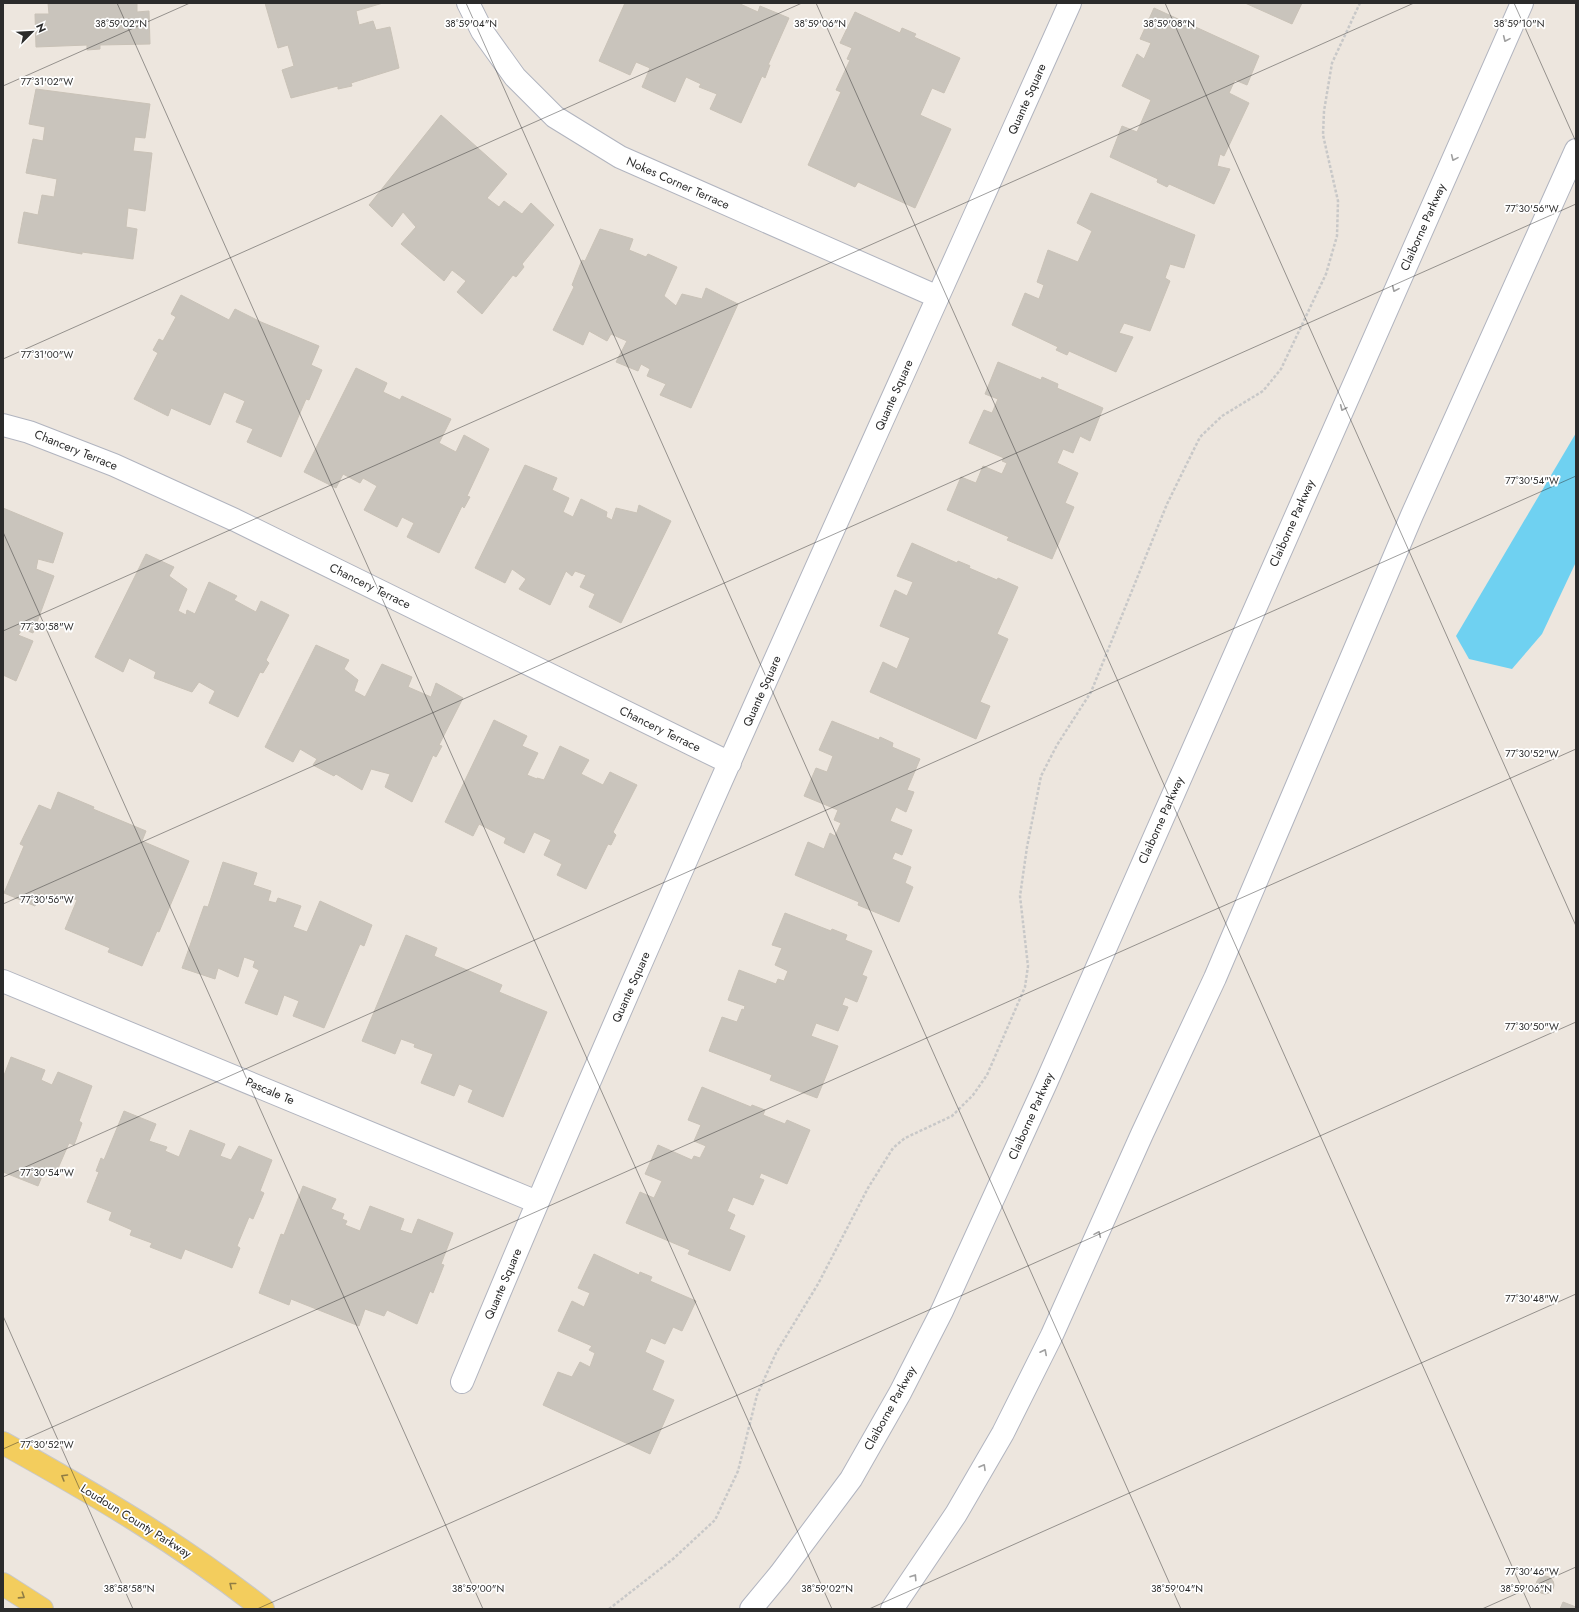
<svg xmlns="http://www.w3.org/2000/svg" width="1579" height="1612" font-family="Jost,sans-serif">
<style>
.water{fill:#6fd1f1}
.building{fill:#c9c4bc;stroke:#c9c2b7}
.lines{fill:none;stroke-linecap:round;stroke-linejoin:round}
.street-casing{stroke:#b1b4bf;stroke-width:24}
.secondary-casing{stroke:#b1b4bf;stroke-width:24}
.primary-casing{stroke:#c8c8c8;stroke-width:24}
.path{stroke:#c8c8c8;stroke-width:2.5;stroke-dasharray:3 2;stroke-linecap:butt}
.street{stroke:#fff;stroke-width:22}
.secondary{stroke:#fff;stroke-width:22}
.primary{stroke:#f3cd5d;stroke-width:22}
.oneway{stroke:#a0a0a0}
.oneway2{stroke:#8f7c44}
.ticks{fill:none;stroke:#2b2b2b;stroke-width:1;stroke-opacity:0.45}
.labels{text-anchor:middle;stroke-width:3.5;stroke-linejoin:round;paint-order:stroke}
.street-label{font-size:12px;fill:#2b2b2b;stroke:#fff}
.ticks-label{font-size:10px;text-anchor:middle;fill:#2b2b2b;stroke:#fff;stroke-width:3.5;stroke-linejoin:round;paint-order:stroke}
</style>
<rect width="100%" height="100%" fill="#ede6de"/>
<path class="water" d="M1576,433V562L1542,634L1512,669L1469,659L1456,636Z"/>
<path class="building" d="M48,3H137V12L149,11L150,44L100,45V49L87,50V45L36,47L35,14H49Z
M265,3H383L356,11L359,25L373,21L376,30L390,27L399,68L351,83L352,86L338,89V86L291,98L282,70L294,66L288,45L278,48Z
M625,3H738L758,12L760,6L789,18L768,65H770L765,78L762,76L741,123L710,109L717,94L699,87L701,84L686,77L675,102L642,87L650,68L636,62L630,75L599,61Z
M1245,3H1302L1292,24Z
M1154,8L1259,56L1247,85L1235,80L1229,93L1249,103L1224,156L1220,154L1217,166L1230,169L1214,204L1169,184L1167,187L1157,182L1158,179L1110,157L1122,126L1137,132L1151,100L1122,86L1137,54L1144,59L1151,43L1140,39Z
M855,12L900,33L902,28L916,34L914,37L960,58L944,93L932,88L920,115L951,129L915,208L858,182L855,187L808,165L841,92L836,90L850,60L847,59L852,48L840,43Z
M36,89L150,104L145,138L135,137L133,151L152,153L145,211L128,208L126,227L137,229L133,259L82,252V254L18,243L24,212L38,215L42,195L54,197L57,179L26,173L33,139L43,141L45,127L29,124Z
M441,115L507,174L487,198L499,207L504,201L522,214L531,203L554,225L522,264L524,267L516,277L513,275L482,314L457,292L466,281L452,270L444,281L401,244L416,227L403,212L392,227L369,205Z
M1091,193L1195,235L1184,268L1170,264L1165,278L1170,281L1150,331L1124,323L1119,333L1133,337L1116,372L1069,351L1067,355L1056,350L1058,347L1012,325L1025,293L1039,299L1044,285L1037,282L1048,250L1078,262L1092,231L1077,223Z
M600,229L633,239L629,250L646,257L648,254L677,267L664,296L676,306L682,294L702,299L706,288L738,304L691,408L660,395L666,384L647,376L650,369L641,364L638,371L616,362L627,341L611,334L607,341L589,331L583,345L553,330L574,287L572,285L582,260L585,261Z
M181,295L229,320L235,309L261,322L319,346L311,365L322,370L309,400L306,399L281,457L247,442L253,429L236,422L245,401L224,392L210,425L171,408L168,416L134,399L158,353L153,350L159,339L163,341L176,317L171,314Z
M998,362L1041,380L1042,377L1058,384L1057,388L1103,408L1090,441L1080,436L1073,453L1063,449L1057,463L1078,473L1065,503L1074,507L1052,559L1007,540L1009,537L947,510L961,477L976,483L983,466L1002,474L1007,463L1002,461L1004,458L969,443L984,410L992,413L998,399L985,394Z
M356,368L387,383L383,392L400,400L402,396L451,419L439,443L456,452L464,435L489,449L467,496L470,497L464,508L462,506L439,553L407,537L414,523L402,517L397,527L364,510L377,486L363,478L360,483L343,474L336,488L304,472Z
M525,465L557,478L552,490L569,498L563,512L573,517L581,499L607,512L606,517L612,520L616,508L637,513L639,505L671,521L621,623L589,607L595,594L580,587L586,575L575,571L572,576L566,571L550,605L519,589L526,579L512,569L505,583L475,568Z
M3,508L63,533L53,563L38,559L36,569L54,576L33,633L23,629L18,635L33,641L16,681L3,675Z
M912,543L957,563L958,561L970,566L969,568L997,580L998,578L1018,587L997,634L1008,639L980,702L990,706L976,739L870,692L883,662L897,669L910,638L880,626L895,590L907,596L913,582L897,576Z
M146,554L174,567L169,576L187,589L178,611L186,615L187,610L195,614L209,582L237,596L234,600L256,612L261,601L289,615L266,660L269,663L263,673L260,672L238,717L209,703L215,691L199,682L192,692L154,678L156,672L129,658L123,672L95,657Z
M316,645L349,660L344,669L358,680L354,691L365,697L382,664L412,677L408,687L431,697L436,683L463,698L439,745L442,746L436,757L433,755L412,802L385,787L390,774L371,769L362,790L336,774L334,776L313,765L317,759L300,749L293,762L265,747Z
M494,720L527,736L522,746L538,753L527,775L537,779V778L544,780L560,746L589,760L581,774L603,785L610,772L637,785L613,832L616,835L611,845L608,844L586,889L557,875L562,864L544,855L551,840L534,832L524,853L504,843L506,838L479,824L473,836L445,822Z
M832,721L879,740L880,737L893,743L892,747L920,759L907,790L914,792L906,812L896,807L890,821L912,830L902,855L895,852L892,859L911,867L905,883L913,887L899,922L858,905L859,902L795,875L808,842L824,849L830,833L835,836L841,823L834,820L838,810L804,796L816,768L827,772L833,756L819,750Z
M58,792L94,807L93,809L146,831L142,841L189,861L159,932L157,931L142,966L108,952L110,948L65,929L77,900L63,894L60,902L40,893L35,906L4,893L24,846L20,844L39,805L51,810Z
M223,862L257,873L253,885L271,891L268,901L276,903L278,898L301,906L293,927L307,932L320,901L372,925L364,946L360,944L324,1028L293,1016L299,1001L284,995L277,1015L245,1003L259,970L253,967L255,961L244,957L238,977L218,968L215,979L182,968L204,906L208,907Z
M785,913L831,931L832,929L847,935L845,940L872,951L862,975L867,977L857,1002L845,997L842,1005L848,1007L838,1031L816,1023L811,1036L838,1046L817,1098L770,1080L772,1075L709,1051L722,1017L737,1022L742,1009L744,1010L745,1006L728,1000L739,970L776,984L778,979L784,981L788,971L775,965L782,948L772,945Z
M406,935L437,948L434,956L502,985L499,992L547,1012L503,1117L468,1102L473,1090L459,1084L454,1096L421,1083L433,1054L414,1047L415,1044L401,1039L395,1054L362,1041Z
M11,1057L45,1070L41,1080L52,1085L58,1072L92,1086L79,1121L82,1123L74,1145L69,1143L56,1173L45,1169L38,1186L3,1172V1078Z
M702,1087L751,1107L752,1105L765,1110L763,1115L785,1124L787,1120L810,1130L787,1184L761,1173L759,1178L764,1180L753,1205L733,1197L727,1211L735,1215L729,1229L745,1236L730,1271L688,1254L690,1250L626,1223L640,1192L654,1198L662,1181L645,1174L658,1145L692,1160L694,1156L700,1158L706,1146L694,1141L701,1125L688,1120Z
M124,1111L156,1124L149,1141L167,1147L165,1151L179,1157L190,1130L225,1144L220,1156L231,1160L239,1146L272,1160L260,1191L264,1193L253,1219L249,1217L237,1246L240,1248L232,1268L185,1249L181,1259L150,1247L152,1243L130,1235L132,1230L109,1220L112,1212L87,1202L99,1172L96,1171L101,1158L104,1160Z
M303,1186L336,1199L331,1209L344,1214L342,1219L347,1221L345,1225L360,1231L370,1206L404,1219L400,1230L412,1234L418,1219L453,1233L441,1264L444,1265L433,1293L430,1291L417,1324L387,1310L384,1316L365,1309L359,1326L291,1299L289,1305L259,1293L281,1234L284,1235Z
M594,1254L639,1275L640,1272L652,1277L650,1281L696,1301L682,1331L673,1327L665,1344L651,1338L645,1352L664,1361L652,1390L674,1400L650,1454L543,1405L558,1372L572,1377L580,1362L590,1367L595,1353L589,1350L592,1346L558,1331L572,1301L584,1307L590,1293L578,1288Z
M1536 1585a9 9 0 1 1 18 0a9 9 0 1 1-18 0Z
M1563,1602L1576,1607V1609H1560Z"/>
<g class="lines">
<defs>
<path id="street" d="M468,3L482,31L515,77L555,117L620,157L938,297
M3,425L29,432L114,465L235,520L730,763
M3,981L537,1202
M462,1382C655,918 865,461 1070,3"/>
<path id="secondary" d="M751,1609L780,1574L851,1479L900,1393L942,1311L1046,1083L1522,3
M892,1609L956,1514L1003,1433L1052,1335L1142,1134L1215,978L1412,515L1576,150"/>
<path id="primary" d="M3,1443C93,1493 182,1545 263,1609
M3,1584L42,1609"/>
</defs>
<use href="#street" class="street-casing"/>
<use href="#secondary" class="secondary-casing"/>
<use href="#primary" class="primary-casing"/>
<path class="path" d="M609,1609L673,1559L715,1520L738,1471L757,1395L776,1353L818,1284L868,1188L893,1148L905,1138L952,1116L973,1095L987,1075L1025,987L1028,966L1020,896L1027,847L1041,776L1057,745L1091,692L1167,504L1200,437L1222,416L1263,391L1281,369L1326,274L1337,236L1338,201L1323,135L1324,111L1332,63L1360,3"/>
<use href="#street" class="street"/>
<use href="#secondary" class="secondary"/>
<use href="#primary" class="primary"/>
</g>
<defs><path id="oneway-chevron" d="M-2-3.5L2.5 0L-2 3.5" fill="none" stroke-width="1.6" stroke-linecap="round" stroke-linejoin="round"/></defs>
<g class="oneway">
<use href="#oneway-chevron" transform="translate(1506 39) rotate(114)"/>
<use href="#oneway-chevron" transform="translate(1454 158) rotate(114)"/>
<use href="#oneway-chevron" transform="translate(1395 289) rotate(114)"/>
<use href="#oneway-chevron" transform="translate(1343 408) rotate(114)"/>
<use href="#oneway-chevron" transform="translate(1098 1234) rotate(-66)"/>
<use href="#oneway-chevron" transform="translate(1044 1352) rotate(-63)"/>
<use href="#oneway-chevron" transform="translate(983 1467) rotate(-60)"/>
<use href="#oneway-chevron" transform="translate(914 1577) rotate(-57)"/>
</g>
<g class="oneway2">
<use href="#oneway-chevron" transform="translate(64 1477) rotate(-149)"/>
<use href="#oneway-chevron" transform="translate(232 1585) rotate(-141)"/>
<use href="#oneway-chevron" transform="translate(22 1596) rotate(33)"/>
</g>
<path class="ticks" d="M117,3L832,1609M466,3L1181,1609M816,3L1531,1609M1165,3L1576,926M1514,3L1576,142M3,86L190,3M3,359L802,3M3,532L483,1609M3,631L1414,3M3,904L1576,204M3,1177L1576,476M3,1316L133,1609M3,1449L1576,749M257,1609L1576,1022M869,1609L1576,1294M1482,1609L1576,1567"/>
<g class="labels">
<g class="street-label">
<text transform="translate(1027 99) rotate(-66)" y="4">Quante Square</text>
<text transform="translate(678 183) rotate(24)" y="4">Nokes Corner Terrace</text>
<text transform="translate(1423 227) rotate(-66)" y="4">Claiborne Parkway</text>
<text transform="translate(894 395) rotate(-66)" y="4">Quante Square</text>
<text transform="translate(76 450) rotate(22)" y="4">Chancery Terrace</text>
<text transform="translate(1292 523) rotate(-66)" y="4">Claiborne Parkway</text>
<text transform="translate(370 586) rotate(26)" y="4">Chancery Terrace</text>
<text transform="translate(762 691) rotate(-66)" y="4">Quante Square</text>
<text transform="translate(660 729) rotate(26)" y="4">Chancery Terrace</text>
<text transform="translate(1161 820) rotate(-66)" y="4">Claiborne Parkway</text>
<text transform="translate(631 987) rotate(-66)" y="4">Quante Square</text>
<text transform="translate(270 1091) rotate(23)" y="4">Pascale Te</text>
<text transform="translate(1031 1116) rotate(-66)" y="4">Claiborne Parkway</text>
<text transform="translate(503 1284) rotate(-67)" y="4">Quante Square</text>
<text transform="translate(890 1408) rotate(-61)" y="4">Claiborne Parkway</text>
<text transform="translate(136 1521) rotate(32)" y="4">Loudoun County Parkway</text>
</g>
</g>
<g class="ticks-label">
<text x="121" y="27">38°59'02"N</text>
<text x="471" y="27">38°59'04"N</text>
<text x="820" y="27">38°59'06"N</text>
<text x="1169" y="27">38°59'08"N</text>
<text x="1519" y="27">38°59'10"N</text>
<text x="47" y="85">77°31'02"W</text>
<text x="1532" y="212">77°30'56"W</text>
<text x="47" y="358">77°31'00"W</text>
<text x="1532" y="484">77°30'54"W</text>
<text x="47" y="630">77°30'58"W</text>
<text x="1532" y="757">77°30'52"W</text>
<text x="47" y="903">77°30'56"W</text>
<text x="1532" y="1030">77°30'50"W</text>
<text x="47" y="1176">77°30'54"W</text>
<text x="1532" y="1302">77°30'48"W</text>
<text x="47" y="1448">77°30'52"W</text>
<text x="1532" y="1575">77°30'46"W</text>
<text x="129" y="1592">38°58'58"N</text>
<text x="478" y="1592">38°59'00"N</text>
<text x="827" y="1592">38°59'02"N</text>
<text x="1177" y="1592">38°59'04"N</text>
<text x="1526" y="1592">38°59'06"N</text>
</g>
<rect width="1579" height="1612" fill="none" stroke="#2b2b2b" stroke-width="8"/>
<g transform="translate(32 32) rotate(66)" stroke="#ffffff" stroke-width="3" paint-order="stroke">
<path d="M0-3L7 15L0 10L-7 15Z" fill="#2b2b2b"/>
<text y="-6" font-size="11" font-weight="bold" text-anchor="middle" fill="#2b2b2b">N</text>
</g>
</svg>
